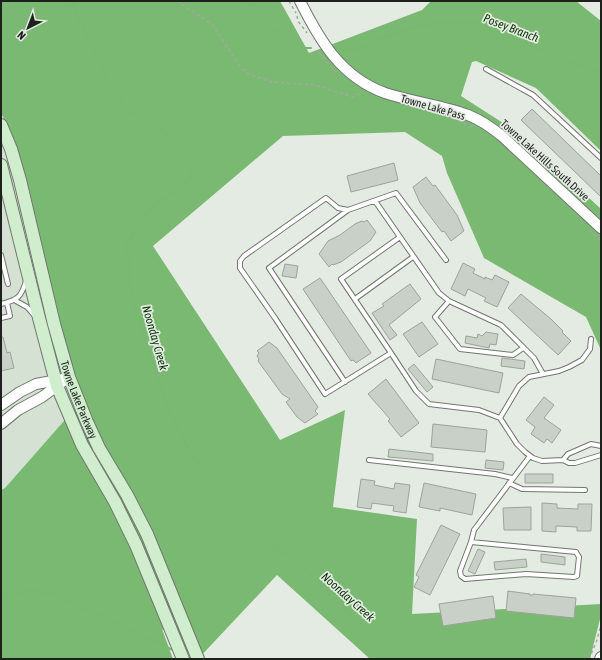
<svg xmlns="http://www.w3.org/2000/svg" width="602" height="660" font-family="'Asap Condensed',sans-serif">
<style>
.built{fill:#d5e1d3}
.forest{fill:#7ab971}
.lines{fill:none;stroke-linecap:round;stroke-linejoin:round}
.stream{stroke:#79b871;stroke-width:2}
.building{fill:#c9d0c8;stroke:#9ca39b}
.service-casing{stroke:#717770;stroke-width:6}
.tertiary-casing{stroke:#717770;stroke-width:12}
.secondary-casing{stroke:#717770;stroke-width:14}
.path{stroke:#a2a8a1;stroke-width:1.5;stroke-dasharray:3 3;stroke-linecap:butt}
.service{stroke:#fff;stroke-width:4}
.tertiary{stroke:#fff;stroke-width:10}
.secondary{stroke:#d0eecd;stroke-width:12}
.labels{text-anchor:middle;stroke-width:3.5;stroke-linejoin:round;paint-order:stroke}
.street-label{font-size:11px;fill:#1e201d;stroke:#e4ebe3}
.water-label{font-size:12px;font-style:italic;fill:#093604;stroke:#e4ebe3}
</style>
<rect width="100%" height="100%" fill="#e4ebe3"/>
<path class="built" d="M1,113L15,141L26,207L78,405L5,488L1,490Z"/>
<path class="forest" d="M1,1H280L309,53L422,10L431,1H576L601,21V151L536,88L476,61L472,62L461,96L520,134L601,209V350L586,317L484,258L447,173L442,156L405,132L283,136L153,246L280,440L345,410L333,507L417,519L412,614L601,604V615L590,659H370L277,575L198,659H196L162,629L173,659H1V490L5,488L78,405L26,207L15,141L1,113Z"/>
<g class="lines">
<path class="stream" d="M70,1L73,6L79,19L110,85L122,102L130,111L177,142L192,157V171L188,180L145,214L134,231L127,245L130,283L135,307L165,402L180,433L190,450L198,463L229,498L283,553L290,556L364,626L376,635L398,659
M246,1L274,30L306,48H311
M73,6L75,1
M343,50L361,48L377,40L420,26L435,23H463L473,22L563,59L601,72
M1,602L4,598L27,590L56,595L175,651"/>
</g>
<path class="building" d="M532,109L601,176V197L521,120Z
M394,163L398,180L351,192L347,176Z
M426,177L433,186L435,185L457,215L464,231L451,241L444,231L442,232L420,203L413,187Z
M367,220L376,232L370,241L341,262L333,265L332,264L329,267L319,254L328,241L340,235L355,224L362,221L364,222Z
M463,263L475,269L473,273L485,279V277L492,280L495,275L509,282L497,307L484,301L486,298L468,289L465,296L451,289Z
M285,264L298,266L296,278L282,276Z
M320,278L371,353L356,363L353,360L351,361L303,289Z
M410,284L421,299L389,325L397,335L390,340L372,313L384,306L382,304Z
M521,294L551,319L563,331L562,332L571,341L558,355L508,308Z
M422,322L438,344L419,357L403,334Z
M486,332L498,334L496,345L490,344L489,348L465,343L466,336L477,338L478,334L482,336Z
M1,337H3L7,353L10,352L14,368L1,371Z
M269,342L277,348L318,407L315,411L318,414L305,423L297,417L286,402L290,399L282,394L258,361L259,359L257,356L259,353L257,351Z
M502,358L525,361L524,369L501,366Z
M436,359L503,373L499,393L432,379Z
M414,364L433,387L427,392L408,369Z
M386,379L419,423L401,437L388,421L390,419L368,394Z
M544,397L554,405L544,418L561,430L552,443L547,439L544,443L531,434L535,427L526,420Z
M433,424L487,430L485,452L431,447Z
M389,449L433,454V461L388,457Z
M486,460L504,462L503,470L485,468Z
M525,474H553V483H525Z
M361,479L375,481L374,485L394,489L395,483L410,485L406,513L393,511L394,506L372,503L371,509L357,507Z
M424,483L476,494L472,515L440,508V511L419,507Z
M542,503L557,504V508L578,509V504H592L591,531H577V527L556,526V532L542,531Z
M531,507V530H504L503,508Z
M441,525L460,534L430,595L414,587L419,577L416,575Z
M478,549L485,552L475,574L468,571Z
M541,554L565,557V565L541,562Z
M526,559L527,567L495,570L494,562Z
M508,591L530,594V595H533V594L576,598L574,618L506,611Z
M493,596L496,618L443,626L439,604Z"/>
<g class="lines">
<defs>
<path id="service" d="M486,69L533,95L601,158
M375,201L439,293L449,301L501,325L534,358L543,374
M1,255L8,284
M446,260L396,193L348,210L338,208L326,198L244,256L240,261V268L275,318L325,394L391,353L416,391L429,404L479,410L500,418L517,444L525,452L533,458L542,461L563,460L569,463H575L601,455
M355,299L413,257
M16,301L27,307L34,315
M449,301L435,317L460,349L513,355L523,348
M1,304C17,300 21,298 26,281
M1,318L10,316L7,303
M391,353L341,279L400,237
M345,382L269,268L348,210
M500,418L519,386L529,377L559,371L569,367L582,360L590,349L591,339
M369,460L495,474L512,478
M563,460L568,454L591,444L601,446
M509,483L522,489L585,490
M471,542L576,552L579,557L577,576L574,577L526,574L465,579L461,576L460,571L471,542L474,530L530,456"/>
<path id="tertiary" d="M300,1C320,41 341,77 385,93C412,102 442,105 468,115C481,120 492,128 502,136L601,228
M1,405L20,392L36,384L63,379
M1,424L18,410L42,397L69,377
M600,659L601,657"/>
<g id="secondary">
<path id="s1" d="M1,125L11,149L20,180L54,324L69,377L87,422L99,448L127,495L147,534L198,659"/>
<path d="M1,165L39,318L57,386L82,445L115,502L136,545L183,659"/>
</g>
</defs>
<use href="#service" class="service-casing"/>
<use href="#tertiary" class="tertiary-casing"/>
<use href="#secondary" class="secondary-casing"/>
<path class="path" d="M177,1L212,24L241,68L249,74L271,82L315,85L353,97L362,92
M289,1L296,13
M297,16L298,21L307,33
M319,52L326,62L337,73
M458,121L473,127
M589,230L601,241
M589,659L597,640L601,625"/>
<use href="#service" class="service"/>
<use href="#tertiary" class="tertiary"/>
<use href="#secondary" class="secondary"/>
</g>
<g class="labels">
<g class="street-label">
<text transform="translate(433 107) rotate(16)" y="4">Towne Lake Pass</text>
<text transform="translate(545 160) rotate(42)" y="4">Towne Lake Hills South Drive</text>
<text dy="4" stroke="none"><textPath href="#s1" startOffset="286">Towne Lake Parkway</textPath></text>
</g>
<g class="water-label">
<text transform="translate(511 28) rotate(21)" y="4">Posey Branch</text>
<text transform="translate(155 338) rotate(74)" y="4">Noonday Creek</text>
<text transform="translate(348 597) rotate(42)" y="4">Noonday Creek</text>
</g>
</g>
<rect width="602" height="660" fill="none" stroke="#1e201d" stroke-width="4"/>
<g transform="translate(28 28) rotate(222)" stroke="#e4ebe3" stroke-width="3" paint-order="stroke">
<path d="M0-3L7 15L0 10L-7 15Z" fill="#1e201d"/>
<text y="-6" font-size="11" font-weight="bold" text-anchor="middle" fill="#1e201d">N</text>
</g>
</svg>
